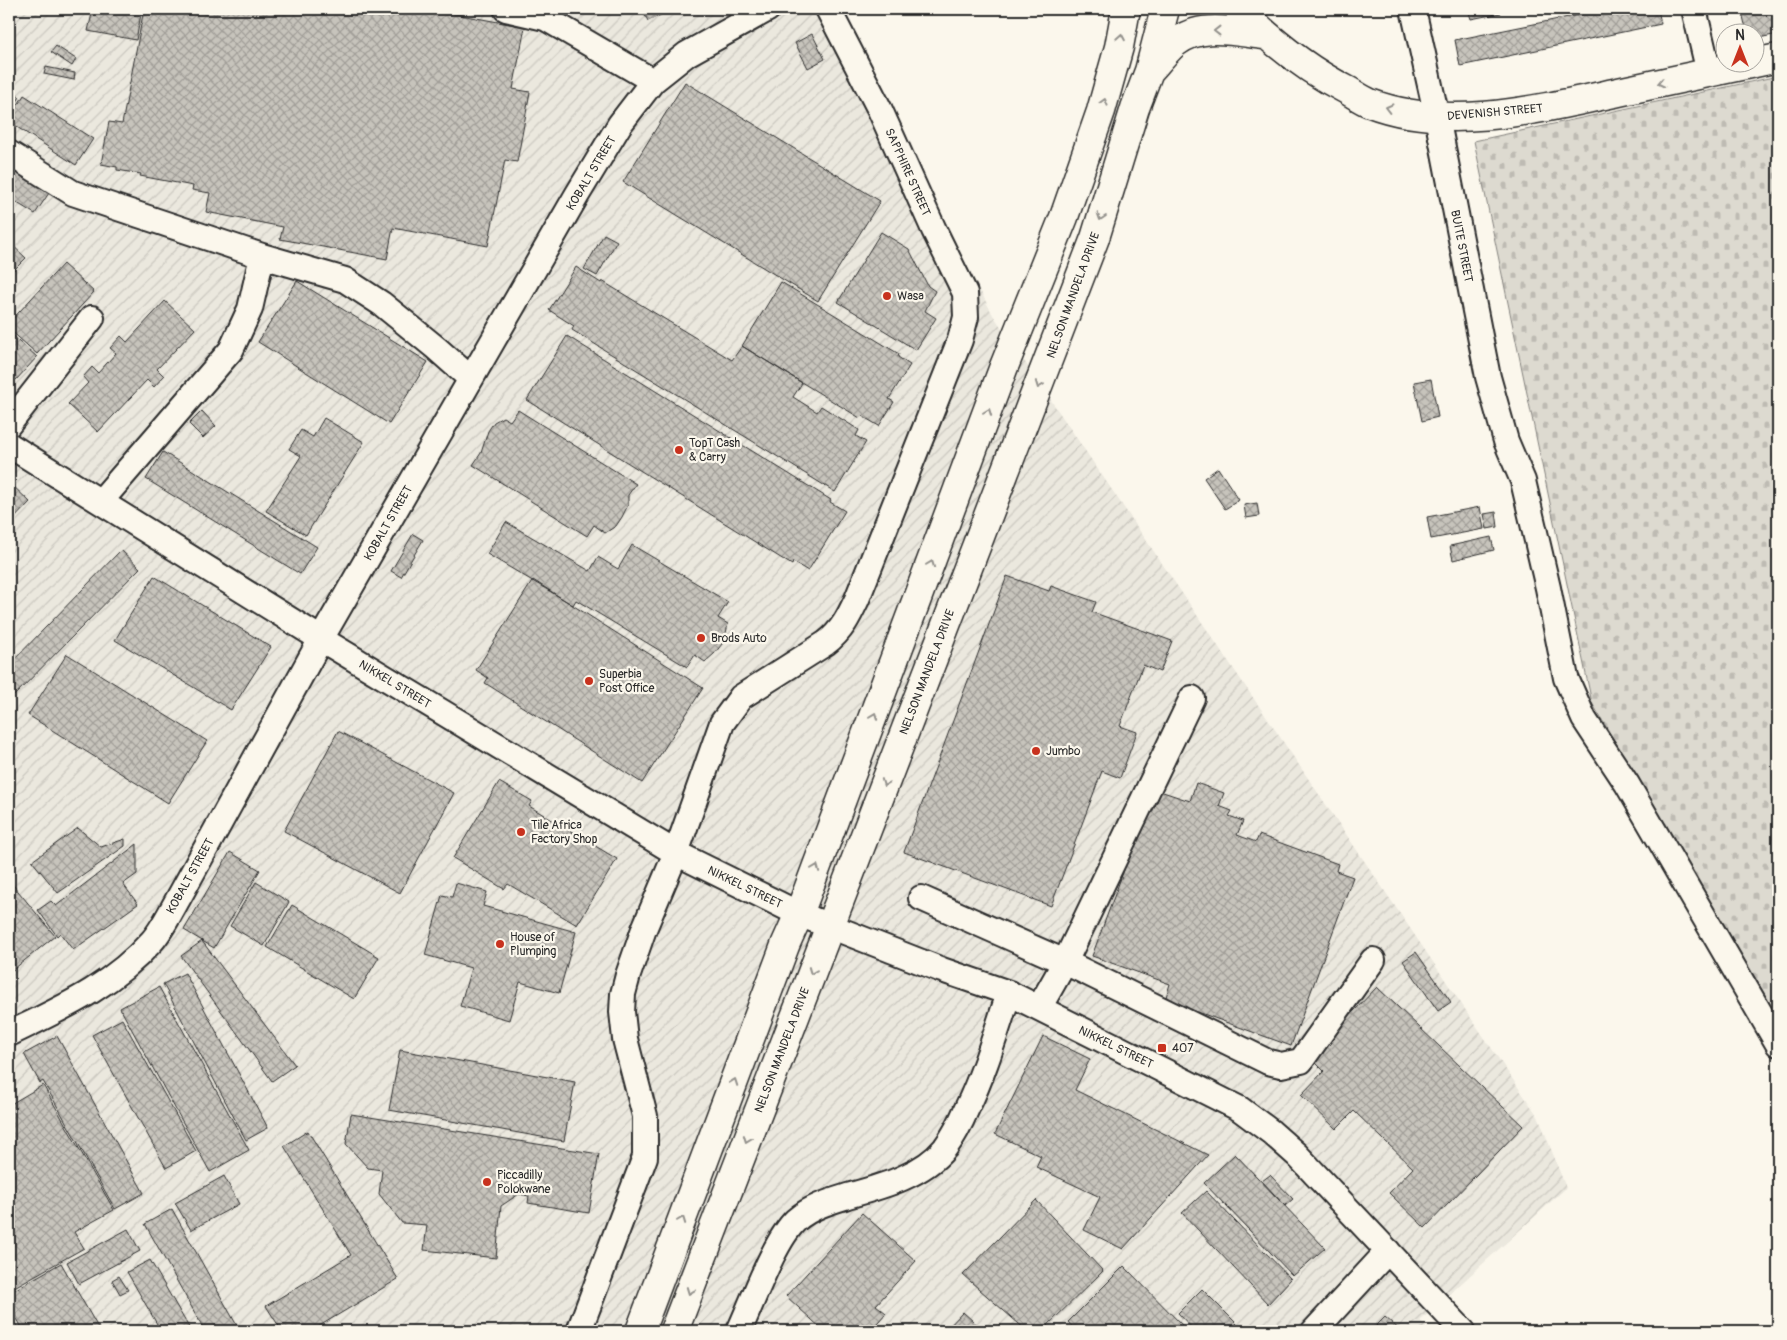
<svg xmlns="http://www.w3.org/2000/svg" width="1787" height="1340" font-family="Pangolin,sans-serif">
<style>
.industrial{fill:url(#industrial-furrows)}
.cemetery{fill:url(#cemetery-stones);stroke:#84827e}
.building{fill:url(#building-cross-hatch);stroke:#2b2b2b}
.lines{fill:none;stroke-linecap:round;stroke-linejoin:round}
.minor-casing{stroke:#2b2b2b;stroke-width:28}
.major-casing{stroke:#2b2b2b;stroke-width:31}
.minor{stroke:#fbf7ec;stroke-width:24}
.major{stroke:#fbf7ec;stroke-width:28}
.oneway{stroke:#93918c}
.poi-dot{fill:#c8321e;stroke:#fbf7ec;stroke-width:2}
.labels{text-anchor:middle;stroke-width:4.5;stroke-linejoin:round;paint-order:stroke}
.street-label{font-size:12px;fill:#2b2b2b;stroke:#fbf7ec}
.poi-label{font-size:12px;fill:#2b2b2b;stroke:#fbf7ec;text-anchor:start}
</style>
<defs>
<pattern id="industrial-furrows" width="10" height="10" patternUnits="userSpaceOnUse" patternTransform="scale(1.25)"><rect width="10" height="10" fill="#ebe8de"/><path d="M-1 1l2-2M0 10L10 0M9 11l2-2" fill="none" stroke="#cac7bf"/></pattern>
<pattern id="cemetery-stones" width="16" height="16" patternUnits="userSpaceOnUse" patternTransform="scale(1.25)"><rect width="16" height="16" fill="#dddad0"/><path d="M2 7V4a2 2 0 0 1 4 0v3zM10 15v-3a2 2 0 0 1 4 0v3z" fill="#bebbb3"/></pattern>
<pattern id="building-cross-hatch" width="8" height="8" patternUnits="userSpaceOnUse" patternTransform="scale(1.25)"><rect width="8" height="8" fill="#c7c4bc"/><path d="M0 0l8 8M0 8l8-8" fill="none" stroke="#a29f99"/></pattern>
</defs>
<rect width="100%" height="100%" fill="#fbf7ec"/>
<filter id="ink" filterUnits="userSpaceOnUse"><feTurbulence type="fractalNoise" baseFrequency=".02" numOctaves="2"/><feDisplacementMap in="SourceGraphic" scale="10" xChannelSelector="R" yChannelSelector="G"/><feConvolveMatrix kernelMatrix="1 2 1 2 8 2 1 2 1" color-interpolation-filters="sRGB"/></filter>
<g filter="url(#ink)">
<path class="industrial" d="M9,9H831L993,315L1539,1118L1566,1188L1420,1321L1429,1331H9Z"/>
<path class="cemetery" d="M1778,76V1017L1592,703L1474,141Z"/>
<path class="building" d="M93,9H142L136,40L88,31Z
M144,9H428L525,27L513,89L530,92L517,162L505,160L488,246L393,228L387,259L280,239L283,227L206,212L210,193L192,190L193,186L140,176L141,174L117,170V167L101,164L109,122L122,124Z
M642,9H673L648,21Z
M1468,9H1500L1501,13L1471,19Z
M1608,9H1658L1661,24L1460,66L1455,40Z
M1741,9H1778V34L1754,39V32H1747Z
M812,34L825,59L808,68L795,43Z
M56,46L76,59L72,66L51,52Z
M46,67L75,73L74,80L44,74Z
M685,82L880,201L818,301L623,182Z
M9,90L20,97L9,114Z
M24,95L93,139L76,165L9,122V119Z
M9,168L49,193L35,214L9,198Z
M881,232L909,249L928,286L935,291L925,311L936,318L916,350L838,302Z
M604,234L617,241L597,276L584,269Z
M9,242L26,258L9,275Z
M63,264L94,292L37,354L9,329V323Z
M576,267L601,283L602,281L732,360L742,346L802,383L793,397L817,412L821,406L859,430L856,436L866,442L835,492L572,330L574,326L549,310Z
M297,281L428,362L389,424L258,342Z
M781,282L899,354L898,357L910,365L889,399L894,402L879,426L862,416L860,418L742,346Z
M165,301L195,329L157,369L164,376L154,387L147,380L98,432L68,404L88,383L83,377L92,367L98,373L116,353L110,348L121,336L127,342Z
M9,332L37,357L16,380L9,374Z
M567,336L831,500L830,502L845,511L808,571L793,562L792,565L527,400Z
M1431,379L1438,417L1422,421L1414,382Z
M518,410L636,484L628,495V505L622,517L616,526L605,533L594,525L587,536L473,465L481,453L488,431L494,422L503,417L510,421Z
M202,411L216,426L203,438L189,424Z
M324,418L364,442L306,535L266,511L301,456L289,449L301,430L313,437Z
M163,452L317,547L300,574L146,479Z
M1218,468L1239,500L1225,509L1204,478Z
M11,484L30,502L9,524V486Z
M1257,503L1259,516L1246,518L1244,505Z
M1480,507L1484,529L1431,539L1427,517Z
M1496,512L1498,527L1487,529L1484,514Z
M506,522L590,571L598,557L618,569L632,545L728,602L718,618L728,624L726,633L722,644L715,653L705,662L695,655L687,667L576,600L573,605L487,554Z
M413,534L423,540L401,577L391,571Z
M1491,537L1494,550L1453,560L1450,546Z
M121,550L140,568L9,701V665Z
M154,576L271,647L231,710L115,640Z
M1007,576L1049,591L1051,586L1096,602L1092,612L1172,641L1160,672L1143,665L1120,726L1137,732L1120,778L1102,771L1051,906L904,852Z
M533,580L703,688L642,783L485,683L488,678L476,670Z
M67,654L207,741L168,803L28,715Z
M338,731L454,793L400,893L284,831Z
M499,782L532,801L529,806L617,859L577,925L508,884L504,889L453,858Z
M1196,783L1224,793L1219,806L1232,811L1229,816L1243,821L1237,835L1256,842L1259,835L1338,864L1336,871L1353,877L1291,1046L1165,1000L1170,984L1092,956L1154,789L1190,801Z
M78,828L101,847L125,839V846L58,893L32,861Z
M137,844V874L123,884L138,904L73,950L60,933L57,936L38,910L51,901L56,906Z
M230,852L260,870L214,948L184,930Z
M9,880L55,936L9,973Z
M256,882L289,902L264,946L230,926Z
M456,883L487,892L483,906L576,932L559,993L520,982L509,1020L460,1006L471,968L425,955L442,895L452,897Z
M292,905L379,957L354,999L267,947Z
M202,941L295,1065L272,1081L181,956Z
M1416,952L1451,1002L1438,1011L1403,961Z
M185,973L268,1128L246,1140L163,984Z
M159,987L249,1150L210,1172L120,1008Z
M1377,987L1523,1126L1425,1228L1389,1193L1413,1168L1354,1111L1336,1129L1301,1095L1324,1071L1310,1057Z
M122,1019L196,1151L166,1168L92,1035Z
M57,1036L144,1193L115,1209L43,1081L40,1083L24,1054Z
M1043,1036L1090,1059L1075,1090L1208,1155L1123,1249L1084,1230L1100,1197L1036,1167L1041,1156L995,1134Z
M400,1050L575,1082L564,1141L389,1110Z
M43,1085L114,1210L74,1232L84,1248L9,1290V1105Z
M351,1114L599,1154L589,1213L528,1203L529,1196L519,1194L501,1206L496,1258L424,1250L427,1225L402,1223L379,1194L382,1170L368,1168L346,1144Z
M308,1131L398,1279L311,1331H282L266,1306L351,1255L284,1146Z
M1235,1154L1325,1248L1293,1276L1204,1183Z
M1270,1175L1293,1199L1285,1206L1262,1181Z
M224,1176L239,1204L191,1230L175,1203Z
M1206,1191L1291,1279L1268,1304L1182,1213Z
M1036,1200L1103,1271L1042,1331H1027L963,1275Z
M172,1209L240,1331H205L145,1224Z
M862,1213L916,1261L876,1305L886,1313L870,1331H824L786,1296Z
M128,1229L140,1251L79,1284L67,1262Z
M150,1260L191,1331H161L127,1272Z
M61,1263L100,1331H24L9,1305V1293Z
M1124,1266L1188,1331H1136L1131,1326L1126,1331H1076L1068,1322Z
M119,1276L128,1290L120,1294L112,1280Z
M1202,1289L1237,1324L1230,1331H1195L1178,1313Z
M963,1312L984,1331H945Z
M9,1314L19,1331H9Z
M1385,1317L1401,1331H1371Z"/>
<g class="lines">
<defs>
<path id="minor" d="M506,9L545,18L653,81
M1413,9L1437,117L1488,377L1506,441L1523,481L1548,588L1566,678L1584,719L1627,784L1778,1044
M1694,9L1709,73
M9,153L73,193L262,256L345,280L382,304L436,348L471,379
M9,424L92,318
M9,445L321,639L676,853L799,914L942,970L1009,993L1240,1109L1271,1132L1297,1155L1463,1331
M101,501L231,350L250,309L262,256
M921,898L1065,962L1268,1062L1281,1065L1301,1061L1373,960
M1039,1008L1065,962L1192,698
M9,1034C62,1008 111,987 152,941C162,930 170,913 178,899L321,639L577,195L620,124L653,81L687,54L768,9
M579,1331L645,1157V1116L625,1039L622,1012L623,994L628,975L644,929L676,853L722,723L741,697L826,643C842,631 849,616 857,599L960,340L966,317L965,293L934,230L880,110L828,9
M739,1331C753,1301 774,1241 796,1220C812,1206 832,1201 851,1195C884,1186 923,1175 945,1148C954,1136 961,1122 967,1108C985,1071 996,1032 1009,993
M1314,1331L1388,1251"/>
<path id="major" d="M1239,9C1271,41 1306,69 1347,90C1354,94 1362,100 1370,103C1448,133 1544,108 1623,91C1675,80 1727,69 1778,58
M1151,69C1159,60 1166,51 1175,43C1200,22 1236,32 1265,35
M640,1331L786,943L799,914L1003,369L1064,217L1101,111L1119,47L1126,9
M674,1331L1095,238L1135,108L1149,71L1165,9"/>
</defs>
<use href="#minor" class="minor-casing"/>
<use href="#major" class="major-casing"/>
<use href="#minor" class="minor"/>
<use href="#major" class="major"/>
</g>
<defs><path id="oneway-chevron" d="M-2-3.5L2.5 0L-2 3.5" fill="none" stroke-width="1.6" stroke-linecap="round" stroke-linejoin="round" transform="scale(1.25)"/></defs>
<g class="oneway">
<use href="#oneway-chevron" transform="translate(1217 31) rotate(-180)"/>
<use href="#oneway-chevron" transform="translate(1121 37) rotate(-80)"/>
<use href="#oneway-chevron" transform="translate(1661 83) rotate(168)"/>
<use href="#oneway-chevron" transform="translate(1104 102) rotate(-74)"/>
<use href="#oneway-chevron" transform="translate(1389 108) rotate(-166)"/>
<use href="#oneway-chevron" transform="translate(1101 217) rotate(108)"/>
<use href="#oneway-chevron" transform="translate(1039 385) rotate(111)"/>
<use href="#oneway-chevron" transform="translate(988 412) rotate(-69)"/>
<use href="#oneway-chevron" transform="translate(931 564) rotate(-69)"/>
<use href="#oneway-chevron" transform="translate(874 716) rotate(-69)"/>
<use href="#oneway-chevron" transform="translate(885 783) rotate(111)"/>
<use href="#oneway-chevron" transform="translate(816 868) rotate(-69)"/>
<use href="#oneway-chevron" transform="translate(812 971) rotate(111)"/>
<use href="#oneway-chevron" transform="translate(734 1082) rotate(-70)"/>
<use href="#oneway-chevron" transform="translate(747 1139) rotate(111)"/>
<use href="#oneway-chevron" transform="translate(682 1220) rotate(-69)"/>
<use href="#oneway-chevron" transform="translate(690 1291) rotate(111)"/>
</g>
</g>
<g class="poi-dot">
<circle cx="887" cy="296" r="5"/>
<circle cx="679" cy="450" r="5"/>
<circle cx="701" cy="638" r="5"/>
<circle cx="589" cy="681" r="5"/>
<circle cx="1036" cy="751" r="5"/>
<circle cx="521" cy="832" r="5"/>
<circle cx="500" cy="944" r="5"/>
<rect x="1157" y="1043" width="10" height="10" rx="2.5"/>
<circle cx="487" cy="1182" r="5"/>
</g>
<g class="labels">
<g class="street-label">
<text transform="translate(1495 112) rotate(-5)" y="4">DEVENISH STREET</text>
<text transform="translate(908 172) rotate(66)" y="4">SAPPHIRE STREET</text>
<text transform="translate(591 173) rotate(-59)" y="4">KOBALT STREET</text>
<text transform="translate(1462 246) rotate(79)" y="4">BUITE STREET</text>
<text transform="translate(1073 295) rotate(-70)" y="4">NELSON MANDELA DRIVE</text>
<text transform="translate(388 523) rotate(-60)" y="4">KOBALT STREET</text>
<text transform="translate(927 672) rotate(-69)" y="4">NELSON MANDELA DRIVE</text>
<text transform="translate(395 684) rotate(31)" y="4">NIKKEL STREET</text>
<text transform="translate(190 876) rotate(-61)" y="4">KOBALT STREET</text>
<text transform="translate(745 887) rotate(26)" y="4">NIKKEL STREET</text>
<text transform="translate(1116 1047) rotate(26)" y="4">NIKKEL STREET</text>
<text transform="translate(782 1050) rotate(-69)" y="4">NELSON MANDELA DRIVE</text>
</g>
<g class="poi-label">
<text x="897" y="300">Wasa</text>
<text x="689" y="447">TopT Cash<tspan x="689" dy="14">&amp; Carry</tspan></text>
<text x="711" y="642">Brods Auto</text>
<text x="599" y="678">Superbia<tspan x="599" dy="14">Post Office</tspan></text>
<text x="1046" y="755">Jumbo</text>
<text x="531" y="829">Tile Africa<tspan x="531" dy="14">Factory Shop</tspan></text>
<text x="510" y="941">House of<tspan x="510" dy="14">Plumping</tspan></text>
<text x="1172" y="1052">407</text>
<text x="497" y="1179">Piccadilly<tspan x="497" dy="14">Polokwane</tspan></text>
</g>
</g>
<rect width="1787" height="1340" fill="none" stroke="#fbf7ec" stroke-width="30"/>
<rect x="15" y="15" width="1757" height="1310" fill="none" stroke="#2b2b2b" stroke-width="2" filter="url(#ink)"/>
<g transform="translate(1740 48)"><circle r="24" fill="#fbf7ec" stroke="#a8a59f"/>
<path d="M0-4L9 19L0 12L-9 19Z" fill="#c8321e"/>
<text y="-8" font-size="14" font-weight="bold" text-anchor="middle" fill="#2b2b2b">N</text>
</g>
</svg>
